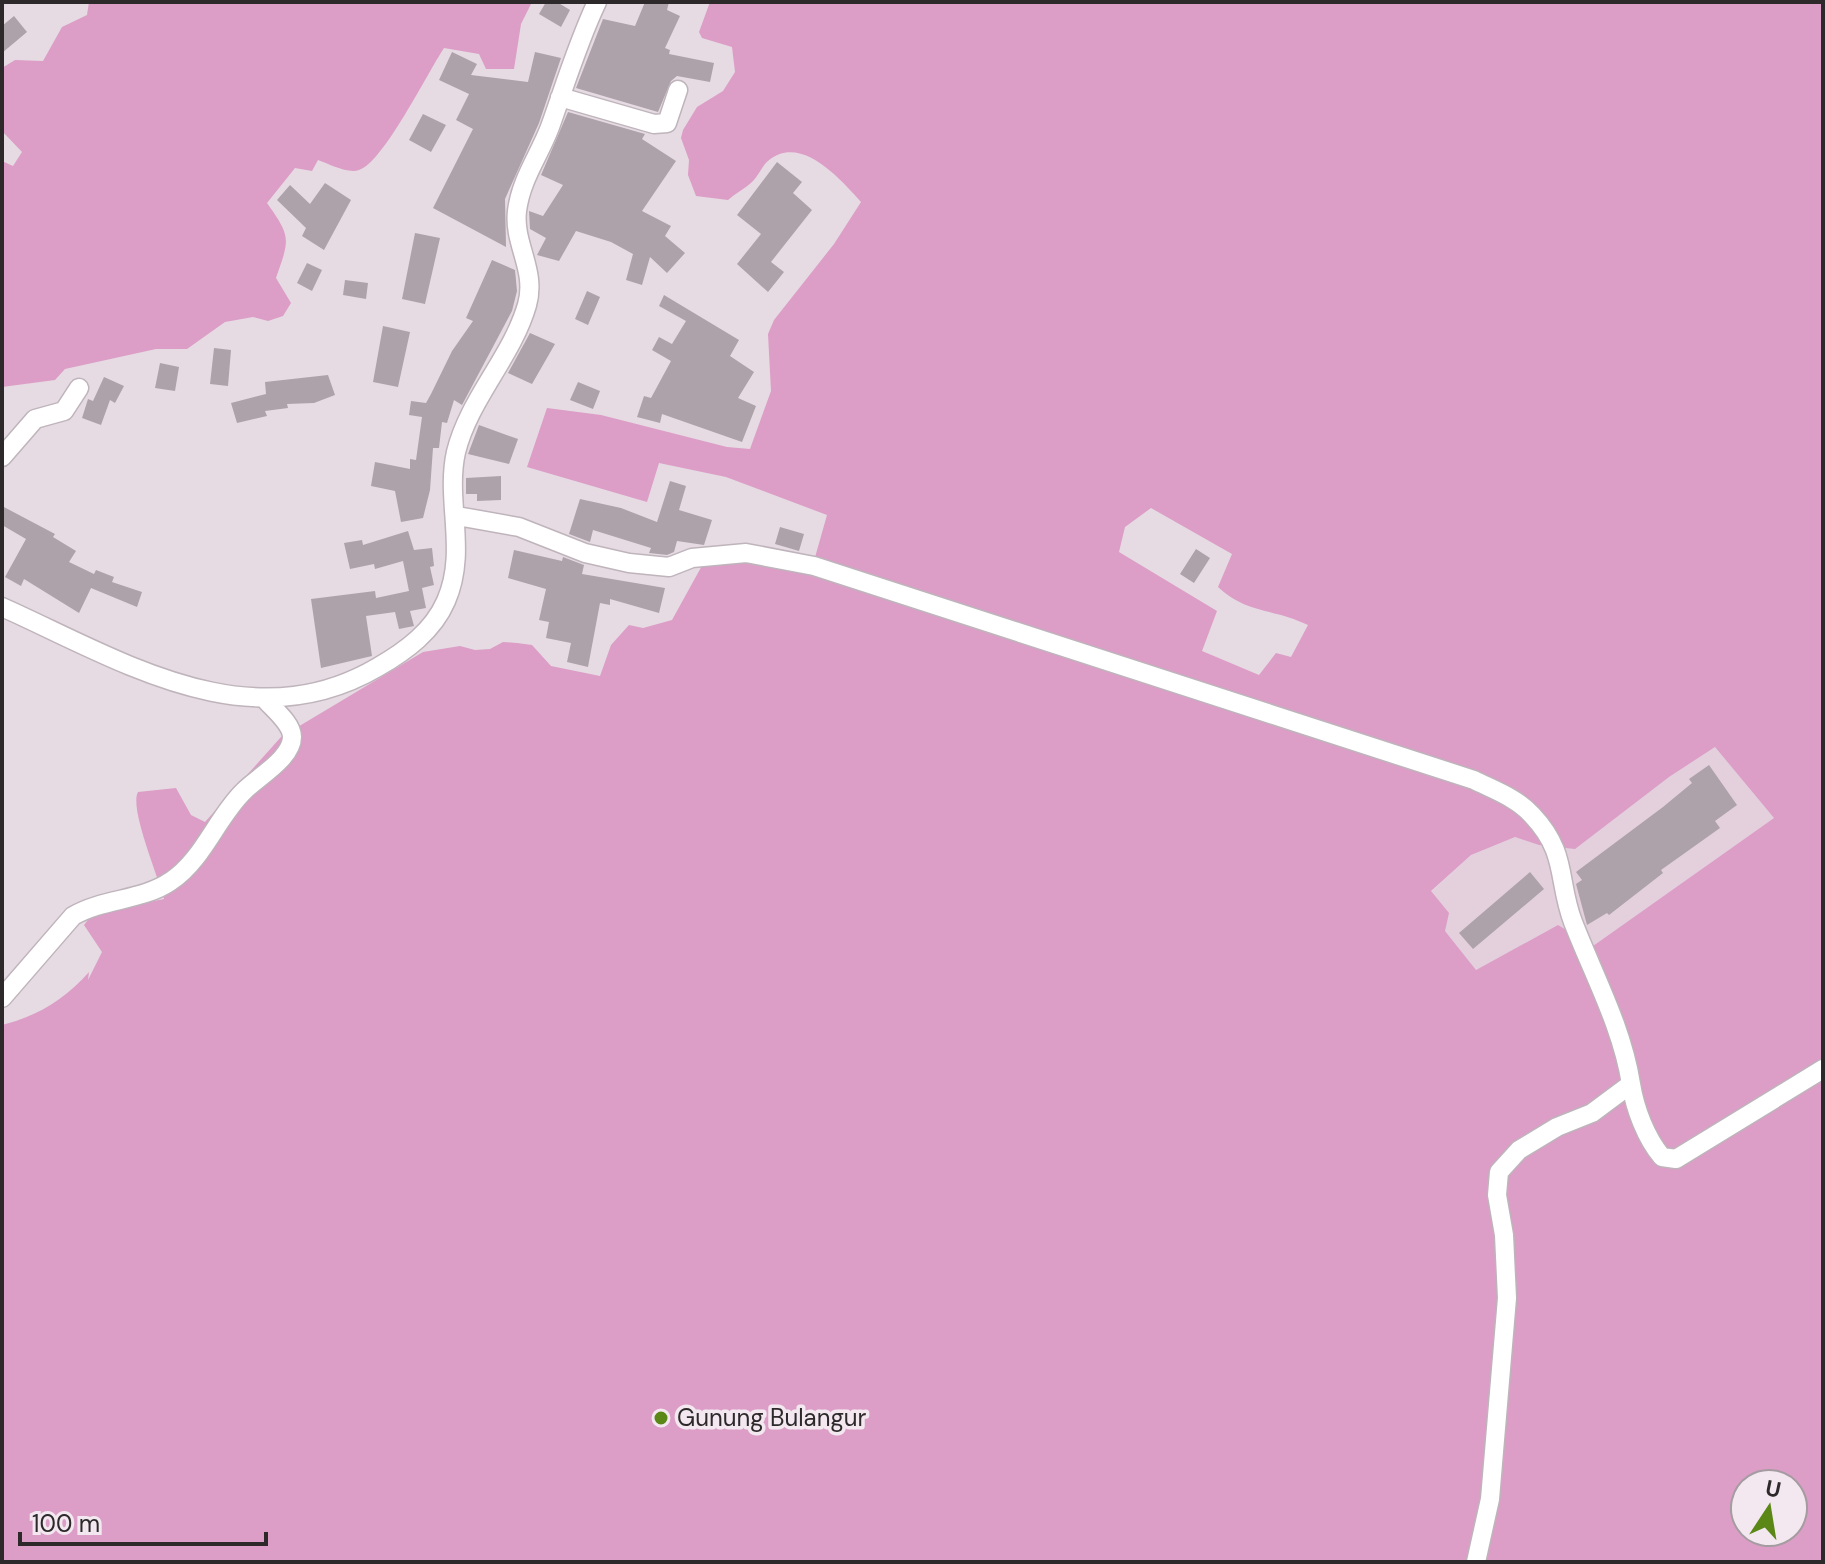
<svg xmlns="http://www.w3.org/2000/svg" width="1825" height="1564" font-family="'DM Sans',sans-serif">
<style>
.built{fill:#e3d0dc}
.green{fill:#dc9dc7;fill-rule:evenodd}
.building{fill:#ada2a9}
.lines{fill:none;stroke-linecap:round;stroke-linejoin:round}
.minor-casing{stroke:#bfb4bb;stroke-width:21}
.minor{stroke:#fff;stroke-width:18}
.poi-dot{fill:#5b8716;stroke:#f3e8ef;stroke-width:3}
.labels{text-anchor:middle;stroke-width:7;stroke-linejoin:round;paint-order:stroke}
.poi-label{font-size:24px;fill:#2d292b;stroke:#f3e8ef;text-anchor:start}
</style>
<rect width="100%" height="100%" fill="#e6dbe2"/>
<path class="built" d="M1715,747L1774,818L1593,946L1558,925L1476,970L1445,931L1431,892L1471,855L1515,837L1539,845L1669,777Z"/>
<path class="green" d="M89,2H532L521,24L514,69H486L479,54L444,48C428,72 383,163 359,170C348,174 329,164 318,160L312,171L295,168L267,203C291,237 290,238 276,278L291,303L283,316L268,321L253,317L225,322L187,349H156L65,369L55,380L2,387V161L13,166L22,152L2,131V68L15,60L43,61L62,27L87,15Z
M710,2H1823V1562H2V1025C38,1016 65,999 89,972L88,980L102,952L84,925L93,913L164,899C158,876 129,808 138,792L176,788L191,815L205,822L281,737L423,652L460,646L475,650L490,649L503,642L517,643L532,645L551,666L600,676L611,645L629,625L643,628L672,620L704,562L763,563L810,575L827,515L726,477L659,463L647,502L527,467L547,408L601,415L727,447L750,449L771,391L768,334L774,320L834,244L861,202C841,180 801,133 768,161C762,166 759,175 753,181C746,188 736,193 728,200L696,196L688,175L689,160L681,138L683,130L697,107L723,91L735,72L732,47L702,38L699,32ZM1151,508L1232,554L1218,587C1247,614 1273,608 1308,625L1291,657L1276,653L1259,675L1202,651L1217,611L1119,552L1125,527ZM1715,747L1774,818L1593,946L1558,925L1476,970L1445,931L1449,913L1431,891L1471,855L1515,837L1539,845L1575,849L1669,777ZM1745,1484H1793V1532H1745Z"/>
<path class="building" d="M546,2H557L570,10L561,27L539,14Z
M645,2H669L667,10L680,16L665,48L670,50L669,54L714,63L710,82L677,76L671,81L658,112L576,88L603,19L635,26Z
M14,16L27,32L2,53V26Z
M452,52L477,64L471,75L528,82L535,52L561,58L539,123L505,199L506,247L433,208L473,129L456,120L469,94L439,80Z
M568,112L645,134L642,139L676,161L642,211L671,226L665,236L685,253L667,273L650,257L642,285L626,280L633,254L611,242L576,231L559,261L537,255L546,238L530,229L529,211L543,216L563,185L541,175Z
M423,114L446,125L431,152L409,140Z
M777,162L802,182L793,193L812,210L771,262L784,272L768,292L737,264L761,234L737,215Z
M325,183L351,200L324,250L302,236L306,228L277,200L290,185L310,204Z
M415,233L440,238L425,304L402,299Z
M492,260L515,270L517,291L512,311L462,405L454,400L447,423L442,422L439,448H433L430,490L423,518L401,522L395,491L371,486L375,462L410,469V459L416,460L422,417L409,415L411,401L426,403L431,394L452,351L473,321L466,318Z
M307,263L322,270L312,291L297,283Z
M345,280L368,283L366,299L343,295Z
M587,291L600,297L588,325L575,319Z
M664,295L739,340L730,356L754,372L738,398L756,406L742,442L662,414L660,423L637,417L644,396L651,398L671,361L652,350L659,337L672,344L686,321L659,306Z
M383,326L410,332L398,387L373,382Z
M530,333L555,344L532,384L508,373Z
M214,348L231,350L228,386L210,384Z
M160,363L179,367L175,391L155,388Z
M328,375L335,395L314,403L287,404L288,408L265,411L267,416L237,423L231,403L266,394L265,382Z
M104,377L124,386L115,403L110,400L101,425L82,418L88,399L93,401Z
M578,382L600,391L593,409L570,400Z
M479,425L518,439L509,464L468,454Z
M501,476V500L477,501V494H466V478Z
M670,481L686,486L679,510L712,520L704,545L677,541L674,552L667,555L649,553L651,548L593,530L590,542L569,534L580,499L621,508L657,522Z
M2,506L55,534L53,537L76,551L69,562L94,574L96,570L114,577L112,582L142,592L137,607L91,588L79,613L24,579L21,586L5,577L26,539L2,525Z
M780,527L804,534L799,551L775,544Z
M408,531L414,550L432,548L434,566L430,567L434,585L422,588L426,608L410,611L414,626L399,629L395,612L366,616L372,656L321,668L311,599L375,591L376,598L409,591L403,561L375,569L374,564L350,569L344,543L362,540L363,545Z
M1196,549L1210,558L1194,583L1180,574Z
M514,550L562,561L563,557L584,565L582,574L665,588L659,613L610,599V605L600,603L588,667L567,662L571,643L546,638L549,622L539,620L546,589L508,578Z
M1709,765L1737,805L1715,821L1720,828L1661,870L1663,873L1609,915L1607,913L1587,925L1576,884L1582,880L1576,872L1663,807L1692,783L1689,779Z
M1530,872L1544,889L1473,949L1459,933Z"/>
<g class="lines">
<defs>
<path id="minor" d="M560,97L654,124L667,123L678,90
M2,457L35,419L64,411L79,388
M457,516L519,527L585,553L629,563L669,567L692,558L746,553L814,566L1474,780C1494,790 1517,798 1532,815C1568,853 1557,880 1573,922C1594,976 1622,1027 1631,1084L1592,1113L1557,1127L1519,1150L1499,1172L1497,1195L1504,1235L1507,1298L1490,1499L1476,1562
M2,607C120,660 249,743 378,667C406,651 433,631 446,601C468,551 445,501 456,452C469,399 512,357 527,305C537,270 513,244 517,211C521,179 539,156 550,127C565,85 578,42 597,2
M2,998L73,916C104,898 142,901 171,881C203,860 217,817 244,791C258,777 292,758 292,737C292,723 273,709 264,698
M1631,1084C1635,1109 1646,1138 1662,1157L1676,1159L1823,1069"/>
</defs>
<use href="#minor" class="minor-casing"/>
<use href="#minor" class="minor"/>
</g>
<circle class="poi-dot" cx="661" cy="1418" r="8"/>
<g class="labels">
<g class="poi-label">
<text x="677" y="1426">Gunung Bulangur</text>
</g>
</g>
<rect width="1825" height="1564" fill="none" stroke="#2d292b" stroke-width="8"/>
<g transform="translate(1769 1508) rotate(12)"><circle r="38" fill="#f3e8ef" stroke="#a49ca1" stroke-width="2"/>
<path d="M0-6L14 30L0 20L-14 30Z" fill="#5b8716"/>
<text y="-12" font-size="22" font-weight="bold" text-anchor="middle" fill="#2d292b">U</text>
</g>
<path d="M20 1532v12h246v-12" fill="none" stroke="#2d292b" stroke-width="4"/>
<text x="32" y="1532" font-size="24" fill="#2d292b" stroke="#f3e8ef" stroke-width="6" paint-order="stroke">100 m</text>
</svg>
